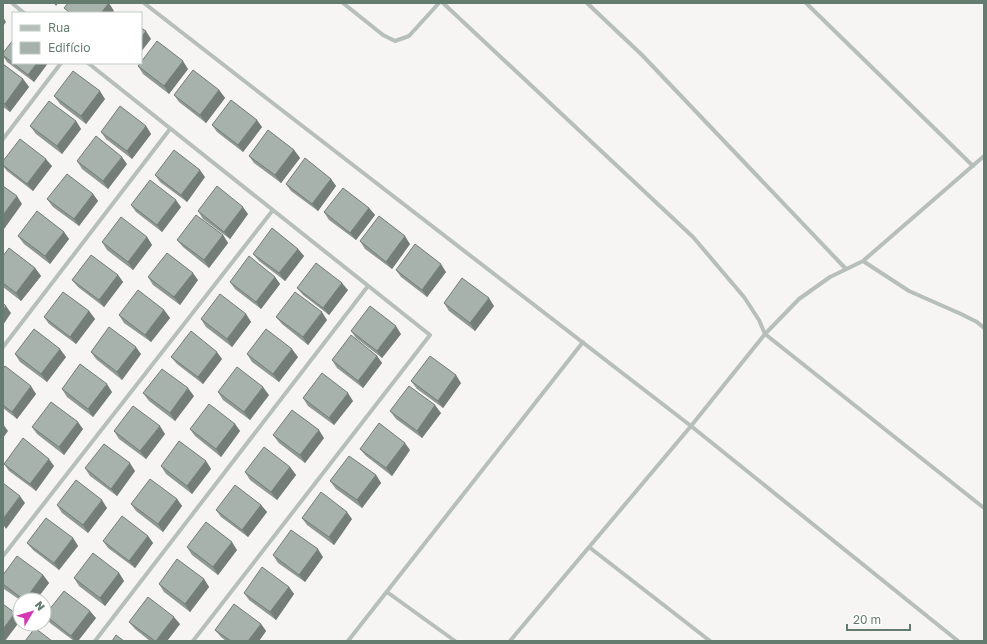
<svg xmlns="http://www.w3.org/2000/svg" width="987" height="644" font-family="'Golos Text',sans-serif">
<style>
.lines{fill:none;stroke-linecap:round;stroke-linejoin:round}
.street{stroke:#b7bfbb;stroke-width:4}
.wall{fill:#8f9993}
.shaded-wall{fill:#747d78}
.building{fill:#a6b2ab;stroke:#747d78}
</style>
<rect width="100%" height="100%" fill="#f7f4f4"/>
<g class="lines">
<path class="street" d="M12,3L24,13
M144,3L274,104L691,426L958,641
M343,3L383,35L395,41L409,36L439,3
M443,3L693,237L744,297L759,320L765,334L984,508
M587,3L642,55L846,269
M806,3L973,166
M88,63L430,335L193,641
M3,139L61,63
M863,261L909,291L961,314L977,322L984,328
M3,347L170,129
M589,547L710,641
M3,556L273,210
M387,592L455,641
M95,641L368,286
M348,641L583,342
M510,641L691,426L765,334L799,299L830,277L863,261L984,156"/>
</g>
<path class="wall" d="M3,53L48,63L34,82L7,62L3,56Z
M3,64L23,79L29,87L10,112L3,107Z
M138,66L188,69L169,94L143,74Z
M219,90L225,98L206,123L179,102L174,95Z
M54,96L105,99L86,124L60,104Z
M76,121L81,129L62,154L36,134L30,126Z
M212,125L262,127L243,152L217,132Z
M146,126L151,134L132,159L106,139L101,132Z
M294,150L300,158L281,183L254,163L249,156Z
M3,161L52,166L33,191L7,171L3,166Z
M77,161L127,164L108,189L82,169Z
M155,175L205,177L187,202L160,182Z
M331,179L336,186L318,211L291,191L286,184Z
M93,194L98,201L79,226L53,207L47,199Z
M131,205L181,207L162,232L136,212Z
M369,208L375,215L356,240L329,220L324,212Z
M198,211L248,214L230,239L203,219Z
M64,232L69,239L50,264L24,244L18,236Z
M223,235L228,243L209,268L183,247L177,240Z
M147,237L152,245L133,270L107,250L102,242Z
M360,241L410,244L392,269L365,249Z
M298,249L304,256L285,281L259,261L253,254Z
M3,256L35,268L41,276L21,301L3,287Z
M396,270L446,272L427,297L401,277Z
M118,275L123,282L104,307L78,287L72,280Z
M148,277L198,280L180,305L153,285Z
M275,277L280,284L261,309L235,289L230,282Z
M297,288L348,290L329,315L303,295Z
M444,303L494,306L475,331L449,311Z
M164,310L170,318L151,342L124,323L119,315Z
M89,311L95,319L76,344L49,324L44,317Z
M246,314L251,322L232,347L206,327L201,319Z
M276,317L327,320L308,345L282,324Z
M351,331L401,334L382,358L356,338Z
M91,352L141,354L122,380L96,359Z
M15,354L66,357L47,382L20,362Z
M247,354L298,357L279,382L252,362Z
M377,356L382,363L363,388L337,368L332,360Z
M171,357L222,359L203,384L177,364Z
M3,369L36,394L17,419L3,408Z
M411,381L461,383L443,408L417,389Z
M62,389L112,392L93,417L67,397Z
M218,392L269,395L250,420L223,400Z
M143,393L194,396L175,421L149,401Z
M303,398L353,401L334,425L308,406Z
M390,411L441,413L422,438L396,419Z
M235,424L240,431L221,457L195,436L190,429Z
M32,427L83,429L64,455L37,434Z
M114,431L165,434L146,459L119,439Z
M273,435L324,438L305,463L279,443Z
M360,449L410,450L392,476L366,456Z
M206,461L211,469L192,494L166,474L161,466Z
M4,464L54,466L36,491L9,471Z
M290,467L296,475L277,500L250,480L245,472Z
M85,468L135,471L117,496L90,476Z
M376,475L381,483L362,508L336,489L330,481Z
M177,499L182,506L163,532L136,511L131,504Z
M57,505L107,508L88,533L62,513Z
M261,505L267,512L248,537L221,517L216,510Z
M302,518L352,519L334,545L307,525Z
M148,536L153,543L135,568L108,548L103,541Z
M73,538L78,546L59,570L33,550L27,543Z
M187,547L237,550L218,575L192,555Z
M273,555L323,557L305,582L278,563Z
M119,573L124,581L105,606L79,586L74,578Z
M3,575H43L49,583L36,600H20L4,589L3,587Z
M204,579L209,587L190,612L164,592L159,584Z
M289,587L294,594L276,620L249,600L244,593Z
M45,615L96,618L78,641H74L50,623Z
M129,622L180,624L167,641H150L135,629Z
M261,624L266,631L259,641H226L221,637L215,630Z"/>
<path class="shaded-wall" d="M54,3H58L56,6Z
M109,3L114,11L112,13H101Z
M3,17L6,22L3,26Z
M146,31L151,39L141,52V38Z
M183,61L188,69L169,94L164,86Z
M37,63H48L34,82L28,75Z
M23,79L29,87L10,112L5,104Z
M219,90L225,98L206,123L200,115Z
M100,91L105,99L86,124L81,116Z
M257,120L262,127L243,152L238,145Z
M76,121L81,129L62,154L57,146Z
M146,126L151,134L132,159L127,151Z
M294,150L300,158L281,183L275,175Z
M122,157L127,164L108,189L103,181Z
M46,159L52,166L33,191L27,184Z
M200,170L205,177L187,202L181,195Z
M331,179L336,186L318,211L312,204Z
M93,194L98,201L79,226L74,219Z
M17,196L22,204L4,229L3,228V215Z
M176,200L181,207L162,232L157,225Z
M243,207L248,214L230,239L224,232Z
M369,208L375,215L356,240L350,233Z
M64,232L69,239L50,264L45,256Z
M223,235L228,243L209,268L204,260Z
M405,236L410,244L392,269L386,262Z
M147,237L152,245L133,270L128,262Z
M298,249L304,256L285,281L279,273Z
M441,264L446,272L427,297L422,290Z
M35,268L41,276L21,301L16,293Z
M193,273L198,280L180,305L174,297Z
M118,275L123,282L104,307L99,300Z
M275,277L280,284L261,309L256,302Z
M342,283L348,290L329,315L323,308Z
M489,298L494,306L475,331L470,323Z
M6,306L11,313L3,325V310Z
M164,310L170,318L151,342L145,335Z
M89,311L95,319L76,344L70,337Z
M322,312L327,320L308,345L303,337Z
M246,314L251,322L232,347L227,339Z
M396,326L401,334L382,358L377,351Z
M136,347L141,354L122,380L117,372Z
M60,349L66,357L47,382L41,374Z
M292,349L298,357L279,382L273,374Z
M217,352L222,359L203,384L198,377Z
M377,356L382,363L363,388L358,381Z
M456,375L461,383L443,408L438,401Z
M107,384L112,392L93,417L88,409Z
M31,386L36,394L17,419L12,412Z
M263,387L269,395L250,420L244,412Z
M188,388L194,396L175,421L170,413Z
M348,393L353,401L334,425L329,418Z
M435,405L441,413L422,438L417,431Z
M78,422L83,429L64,455L59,447Z
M3,424L8,431L3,438Z
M235,424L240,431L221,457L216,449Z
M160,426L165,434L146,459L140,451Z
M319,430L324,438L305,463L300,455Z
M405,443L410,450L392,476L386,468Z
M49,459L54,466L36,491L30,484Z
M206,461L211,469L192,494L187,486Z
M130,463L135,471L117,496L111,489Z
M290,467L296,475L277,500L271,492Z
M376,475L381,483L362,508L357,500Z
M20,496L25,503L6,529L3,524V519Z
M177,499L182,506L163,532L158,524Z
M102,500L107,508L88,533L83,525Z
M261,505L267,512L248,537L242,530Z
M347,512L352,519L334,545L329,537Z
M148,536L153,543L135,568L129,561Z
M73,538L78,546L59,570L54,563Z
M232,542L237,550L218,575L213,567Z
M318,549L323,557L305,582L299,575Z
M119,573L124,581L105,606L100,598Z
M43,575L49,583L36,600H25Z
M204,579L209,587L190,612L185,604Z
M289,587L294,594L276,620L270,612Z
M90,611L96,618L78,641H75L71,636Z
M15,613L20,621L5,641H3V629Z
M174,617L180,624L167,641H156Z
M261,624L266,631L259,641H248Z"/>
<path class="building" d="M68,3H109L101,13H70L64,8Z
M141,28L146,31L141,38Z
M13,40V63L3,55V53Z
M157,41L183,61L164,86L138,66Z
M13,63H37L28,75Z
M3,64L23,79L5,104L3,103Z
M193,70L219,90L200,115L174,95Z
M73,71L100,91L81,116L54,96Z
M231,100L257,120L238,145L212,125Z
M49,101L76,121L57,146L30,126Z
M120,106L146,126L127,151L101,132Z
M268,130L294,150L275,175L249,156Z
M96,136L122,157L103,181L77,161Z
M20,139L46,159L27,184L3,165V161Z
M174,150L200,170L181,195L155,175Z
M305,158L331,179L312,204L286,184Z
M67,174L93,194L74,219L47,199Z
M150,180L176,200L157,225L131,205Z
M3,186L17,196L3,215Z
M217,186L243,207L224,232L198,211Z
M343,188L369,208L350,233L324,212Z
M37,211L64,232L45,256L18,236Z
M196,215L223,235L204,260L177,240Z
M379,216L405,236L386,262L360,241Z
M121,217L147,237L128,262L102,242Z
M272,228L298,249L279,273L253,254Z
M415,244L441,264L422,290L396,270Z
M9,248L35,268L16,293L3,283V256Z
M167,253L193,273L174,297L148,277Z
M91,255L118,275L99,300L72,280Z
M249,256L275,277L256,302L230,282Z
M316,263L342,283L323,308L297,288Z
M462,278L489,298L470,323L444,303Z
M138,290L164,310L145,335L119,315Z
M63,292L89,311L70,337L44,317Z
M295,292L322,312L303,337L276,317Z
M220,294L246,314L227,339L201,319Z
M3,303L6,306L3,310Z
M370,306L396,326L377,351L351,331Z
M109,327L136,347L117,372L91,352Z
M34,329L60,349L41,374L15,354Z
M266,329L292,349L273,374L247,354Z
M191,331L217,352L198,377L171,357Z
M351,335L377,356L358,381L332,360Z
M430,356L456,375L438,401L411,381Z
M80,364L107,384L88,409L62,389Z
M5,366L31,386L12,412L3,405V369Z
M237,367L263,387L244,412L218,392Z
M162,369L188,388L170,413L143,393Z
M322,373L348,393L329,418L303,398Z
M409,386L435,405L417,431L390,411Z
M51,402L78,422L59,447L32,427Z
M209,404L235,424L216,449L190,429Z
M133,406L160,426L140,451L114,431Z
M292,410L319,430L300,455L273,435Z
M379,423L405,443L386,468L360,449Z
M23,438L49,459L30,484L4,464Z
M179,441L206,461L187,486L161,466Z
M104,444L130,463L111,489L85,468Z
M264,447L290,467L271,492L245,472Z
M349,456L376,475L357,500L330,481Z
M150,479L177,499L158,524L131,504Z
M76,480L102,500L83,525L57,505Z
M3,483L20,496L3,519Z
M235,485L261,505L242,530L216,510Z
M321,492L347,512L329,537L302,518Z
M122,516L148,536L129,561L103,541Z
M46,518L73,538L54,563L27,543Z
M206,522L232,542L213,567L187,547Z
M291,530L318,549L299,575L273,555Z
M93,553L119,573L100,598L74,578Z
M17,556L43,575L25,600H24L3,584V575Z
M177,559L204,579L185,604L159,584Z
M262,567L289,587L270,612L244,593Z
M64,591L90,611L71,636L45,615Z
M148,597L174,617L156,641H155L129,622Z
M3,604L15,613L3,629Z
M234,604L261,624L248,641H231L215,630Z
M35,628L52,641H25Z
M116,635L124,641H112Z"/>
<rect width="987" height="644" fill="none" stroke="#647c6f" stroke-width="8"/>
<rect x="12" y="12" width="130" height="52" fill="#ffffff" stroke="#c1cbc5"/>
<rect x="20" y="25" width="20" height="6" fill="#b7bfbb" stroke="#c1cbc5"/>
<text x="48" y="32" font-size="12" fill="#647c6f">Rua</text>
<rect x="20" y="42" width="20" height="12" fill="#a6b2ab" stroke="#c1cbc5"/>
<text x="48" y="52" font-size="12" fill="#647c6f">Edifício</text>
<g transform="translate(32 612) rotate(52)"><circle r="19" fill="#ffffff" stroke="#c1cbc5"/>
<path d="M0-3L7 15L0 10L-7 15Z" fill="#d437b1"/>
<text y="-6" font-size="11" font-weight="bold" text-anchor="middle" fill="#647c6f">N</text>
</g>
<path d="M847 624v6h63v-6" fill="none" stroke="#647c6f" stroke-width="2"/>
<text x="853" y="624" font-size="12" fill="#647c6f" stroke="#ffffff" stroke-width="3" paint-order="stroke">20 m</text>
</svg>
